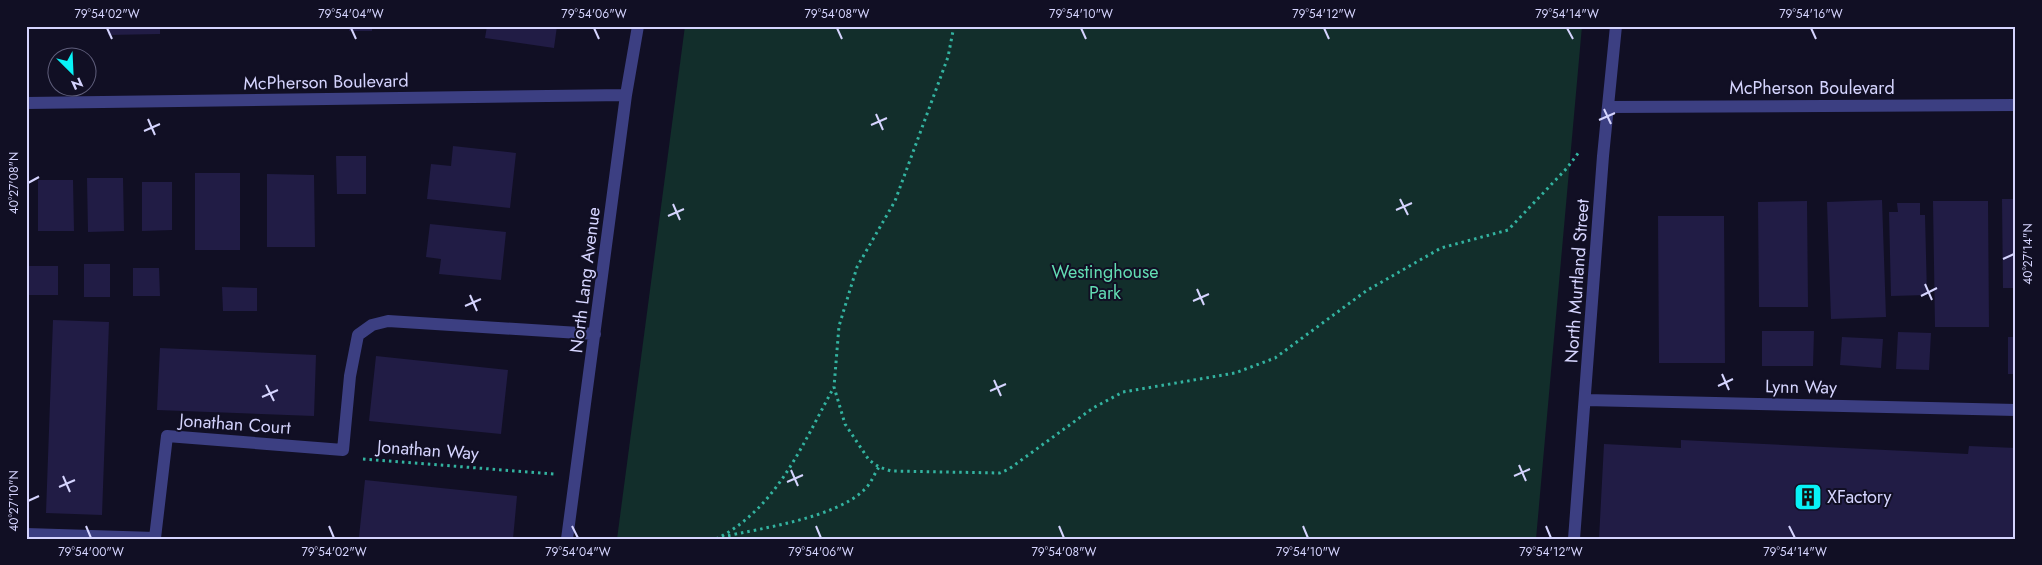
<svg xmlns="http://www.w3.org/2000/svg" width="2042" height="565" font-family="Jost,sans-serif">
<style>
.green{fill:#122e2b}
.building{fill:#211c45}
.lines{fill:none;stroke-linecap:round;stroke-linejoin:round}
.path{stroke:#33b3a0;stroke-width:3;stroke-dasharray:2.5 4;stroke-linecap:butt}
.minor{stroke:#3c3f82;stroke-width:12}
.ticks{fill:none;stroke:#d5d4fe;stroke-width:2}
.labels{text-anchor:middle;stroke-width:4;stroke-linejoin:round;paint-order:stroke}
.street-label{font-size:18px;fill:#d5d4fe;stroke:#110f24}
.park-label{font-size:18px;fill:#62dcb3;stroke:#110f24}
.poi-label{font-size:18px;fill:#d5d4fe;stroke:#110f24;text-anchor:start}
.neatline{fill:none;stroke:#d5d4fe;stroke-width:2}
.ticks-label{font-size:12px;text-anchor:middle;fill:#d5d4fe}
</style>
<rect width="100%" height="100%" fill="#110f24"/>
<path class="green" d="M685,26H1582L1536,539H617Z"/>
<path class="building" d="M108,26H160V34L108,35Z
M349,26H372V31H349Z
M487,26H557L554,48L485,38Z
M453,146L516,153L510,208L427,199L431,164L451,166Z
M336,156H366V194H337Z
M195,173H240V250H195Z
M267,174L314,175L315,247H267Z
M87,178H123L124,231L88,232Z
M38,180H73L74,231H38Z
M142,182H172V230L142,231Z
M2002,199H2016V288H2003Z
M1882,200L1886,317L1831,319L1827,202Z
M1807,201L1808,307H1759L1758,202Z
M1933,201H1988L1989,327H1935Z
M1897,203H1920V215H1925L1927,295L1891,296L1889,212H1898Z
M1658,216H1724L1725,363H1659Z
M430,224L506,232L501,280L439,274L441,259L426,257Z
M84,264H110V297H84Z
M26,266H58V295H26Z
M133,268H159L160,296H133Z
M222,287L257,288V311H223Z
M53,320L109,322L102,515L46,513Z
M1762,331H1814L1813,366H1762Z
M1898,332L1931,333L1929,370L1896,369Z
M1842,337L1883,339L1881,368L1840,365Z
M2008,337H2016V374H2008Z
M160,348L316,355L314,416L157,410Z
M376,356L508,370L501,434L369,421Z
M1681,440L1968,454L1969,446L2016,448V539H1599L1604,444L1681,448Z
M365,480L517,496L513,539L359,537Z"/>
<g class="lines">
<path class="path" d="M954,26L948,57L895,201L857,267L839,326L834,387L845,424L869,460L879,467L891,471L1000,473L1009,469L1093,408L1123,392L1235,373L1275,358L1366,291L1441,248L1508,230L1567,168L1579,152
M363,459L554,474
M722,537C762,528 835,518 864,490C871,484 874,474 879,467
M716,539C777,509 803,443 834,387"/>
<path class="minor" d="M26,103L626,95
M1609,107L2016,105
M1586,400L2016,410
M26,534L155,538L167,436L343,450L350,376L358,335L372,325L388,321L595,334
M567,539L626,95L638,26
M1574,539L1603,156L1616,26"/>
</g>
<path class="ticks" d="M107,28L112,39M351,28L356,39M594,28L599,39M837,28L842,39M1081,28L1086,39M1324,28L1329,39M1567,28L1573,39M1811,28L1816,39M1604,109L1611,124M876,114L883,130M148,119L155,135M1599,120L1615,113M871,125L887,118M144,131L160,124M28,183L39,177M1400,199L1408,215M673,204L680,220M1396,210L1412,203M668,216L684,209M2003,259L2014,254M1925,284L1932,300M1197,289L1204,305M470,295L477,311M1921,296L1937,288M1193,301L1209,294M465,306L481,299M1722,374L1729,390M994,380L1001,396M266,385L274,401M1718,386L1733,379M990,391L1006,384M262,397L278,390M1519,465L1526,481M791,470L798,486M63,476L70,492M1514,476L1530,469M787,482L803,475M59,487L75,480M28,501L39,496M86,526L91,538M329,526L334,538M572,526L578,538M816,526L821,538M1059,526L1064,538M1303,526L1308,538M1546,526L1551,538M1789,526L1795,538"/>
<defs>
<symbol id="building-square" viewBox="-11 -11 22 22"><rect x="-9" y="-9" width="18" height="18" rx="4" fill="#08f2f6" stroke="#110f24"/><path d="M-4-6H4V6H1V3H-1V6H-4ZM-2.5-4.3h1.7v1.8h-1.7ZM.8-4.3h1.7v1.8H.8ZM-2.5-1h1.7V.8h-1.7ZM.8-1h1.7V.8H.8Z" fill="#111"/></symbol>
</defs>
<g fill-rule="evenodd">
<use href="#building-square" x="1792" y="481" width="32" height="32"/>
</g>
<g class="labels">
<g class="street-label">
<text transform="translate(326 82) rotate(-1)" y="6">McPherson Boulevard</text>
<text x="1812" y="94">McPherson Boulevard</text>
<text transform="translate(585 280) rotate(-83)" y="6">North Lang Avenue</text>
<text transform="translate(1577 281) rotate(-86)" y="6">North Murtland Street</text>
<text transform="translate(1801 387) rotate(1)" y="6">Lynn Way</text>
<text transform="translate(235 424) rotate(4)" y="6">Jonathan Court</text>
<text transform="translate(428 450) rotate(4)" y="6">Jonathan Way</text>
</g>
<g class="park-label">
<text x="1105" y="278">Westinghouse<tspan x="1105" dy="21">Park</tspan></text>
</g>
<g class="poi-label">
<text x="1827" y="503">XFactory</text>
</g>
</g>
<rect width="2042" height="565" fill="none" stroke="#110f24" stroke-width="55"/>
<g transform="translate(72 72) rotate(156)"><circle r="24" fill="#110f24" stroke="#5f5e7b"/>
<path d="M0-4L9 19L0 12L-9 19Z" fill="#08f2f6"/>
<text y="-8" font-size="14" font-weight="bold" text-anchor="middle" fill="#d5d4fe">N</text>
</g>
<rect x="28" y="28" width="1986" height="510" class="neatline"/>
<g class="ticks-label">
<text x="107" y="18">79°54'02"W</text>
<text x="351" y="18">79°54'04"W</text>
<text x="594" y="18">79°54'06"W</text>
<text x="837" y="18">79°54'08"W</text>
<text x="1081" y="18">79°54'10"W</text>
<text x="1324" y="18">79°54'12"W</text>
<text x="1567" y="18">79°54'14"W</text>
<text x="1811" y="18">79°54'16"W</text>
<text transform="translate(14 183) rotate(-90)" y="4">40°27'08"N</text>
<text transform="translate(2028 254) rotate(-90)" y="4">40°27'14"N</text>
<text transform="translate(14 501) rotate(-90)" y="4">40°27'10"N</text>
<text x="91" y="556">79°54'00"W</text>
<text x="334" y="556">79°54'02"W</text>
<text x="578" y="556">79°54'04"W</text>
<text x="821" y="556">79°54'06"W</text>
<text x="1064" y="556">79°54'08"W</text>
<text x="1308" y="556">79°54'10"W</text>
<text x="1551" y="556">79°54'12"W</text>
<text x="1795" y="556">79°54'14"W</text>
</g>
</svg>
